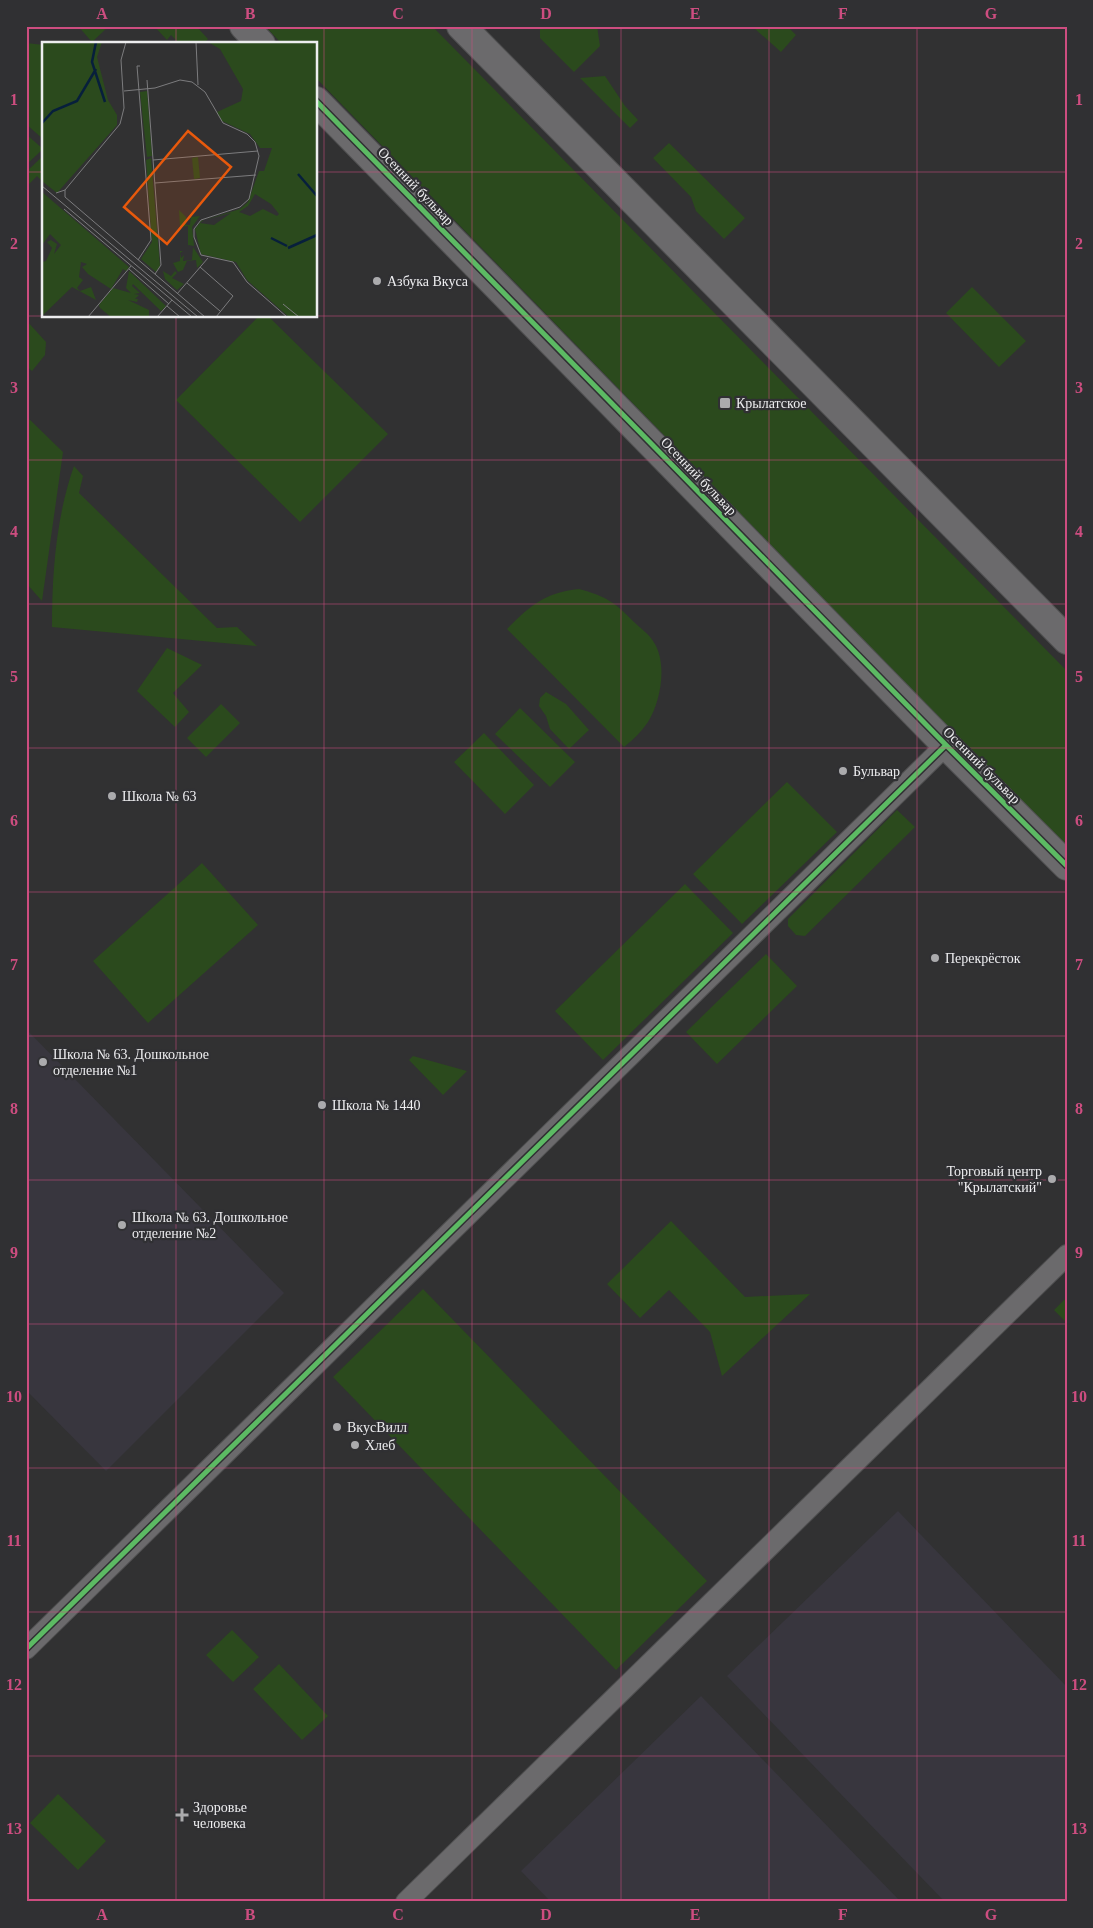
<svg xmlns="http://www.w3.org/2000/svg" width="1093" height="1928" font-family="'Times New Roman',serif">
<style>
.built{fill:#38363e}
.green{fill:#2b4a1d}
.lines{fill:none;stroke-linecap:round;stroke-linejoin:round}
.street-casing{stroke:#505051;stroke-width:22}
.secondary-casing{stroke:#505051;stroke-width:30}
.street{stroke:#6b6a6c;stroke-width:20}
.secondary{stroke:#6b6a6c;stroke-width:28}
.cycleway-casing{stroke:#303033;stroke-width:8}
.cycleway{stroke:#5cba63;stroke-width:5}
.grid{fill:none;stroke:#cd4d80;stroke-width:1;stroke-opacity:0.55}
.poi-dot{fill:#ababad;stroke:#303033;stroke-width:2}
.labels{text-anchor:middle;stroke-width:4.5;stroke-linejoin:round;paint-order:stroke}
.street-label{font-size:14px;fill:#ededef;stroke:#303033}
.poi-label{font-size:14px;fill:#ededef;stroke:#303033;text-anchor:start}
.inset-river{fill:none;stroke:#071f3c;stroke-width:2.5}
.inset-road{fill:none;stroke:#7c7c7e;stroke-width:1}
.view{fill:#e8590c;fill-opacity:0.15;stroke:#e8590c;stroke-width:2.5}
.inset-edge{fill:none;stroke:#ededef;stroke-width:2.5}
.neatline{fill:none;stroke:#cd4d80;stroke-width:2}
.grid-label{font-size:16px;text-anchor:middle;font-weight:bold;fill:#cd4d80}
</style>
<rect width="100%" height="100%" fill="#313132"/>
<path class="built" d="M26,1029L284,1293L106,1471L26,1390Z
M898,1511L1067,1687V1902H945L727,1676Z
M701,1696L901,1902H551L521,1871Z"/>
<path class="green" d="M78,26H107L108,27L92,42Z
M154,26H196L208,39L203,44H180L171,35L167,40Z
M265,26H432L1067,671V849L316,78V44H282Z
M540,26H597L600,46L574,72L540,38Z
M756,26H787L796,35L781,52L754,28Z
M26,43L44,45V140L26,124Z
M605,76L625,106L638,120L630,128L580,78Z
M26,134L43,149L26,165Z
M669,143L745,218L724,239L696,211L691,197L653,158Z
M44,155V183L37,176L26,187V172Z
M972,287L1026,341L999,367L946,313Z
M259,316H268L388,434L300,522L176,400Z
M26,320L46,342L45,355L32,371L26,366Z
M26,416L63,452L42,601L26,583Z
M74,466L83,476L79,493L217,628L237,627L257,646L52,627C52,573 56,517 74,466Z
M579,589C605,596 615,602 634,622C640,628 649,634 653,641C668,662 661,701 648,722C641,732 633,740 624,747L507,629C531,605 544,593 579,589Z
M167,648L202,665L173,693L189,712L175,727L137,691Z
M546,692L566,704L589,730L569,749L550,729L546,716L539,706L540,698Z
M221,704L240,723L206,757L187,738Z
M520,708L575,762L550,787L495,734Z
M484,733L534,785L505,814L454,762Z
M787,782L837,832L742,924L693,874Z
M897,810L915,827L805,936L796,935L788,926V919Z
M202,863L258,925L148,1023L93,961Z
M685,884L733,933L603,1060L555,1011Z
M766,954L797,986L717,1064L686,1032Z
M413,1056L467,1071L443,1095L409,1060Z
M671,1221L745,1297L810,1294L722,1376L710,1332L669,1290L640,1318L607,1284Z
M423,1289L707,1581L616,1670L333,1377Z
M1067,1297V1323L1054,1310Z
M232,1630L259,1657L233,1682L206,1655Z
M279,1664L328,1716L302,1740L253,1689Z
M58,1794L106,1841L78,1870L30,1823Z"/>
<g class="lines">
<defs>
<path id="street" d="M26,1649L946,745
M406,1902L1067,1255"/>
<path id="secondary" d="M244,26L261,44
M461,26L1067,640
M316,101L946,745L1067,866"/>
</defs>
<use href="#street" class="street-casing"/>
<use href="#secondary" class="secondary-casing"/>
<use href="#street" class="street"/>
<use href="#secondary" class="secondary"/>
<defs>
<path id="cycleway" d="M316,101L946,745L1067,866
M26,1649L946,745"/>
</defs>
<use href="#cycleway" class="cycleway-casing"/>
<use href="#cycleway" class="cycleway"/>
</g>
<path class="grid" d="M176,26V44M324,26V1902M472,26V1902M621,26V1902M769,26V1902M917,26V1902M26,172H44M316,172H1067M26,316H44M176,316V1902M316,316H1067M26,460H1067M26,604H1067M26,748H1067M26,892H1067M26,1036H1067M26,1180H1067M26,1324H1067M26,1468H1067M26,1612H1067M26,1756H1067"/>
<g class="poi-dot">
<circle cx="377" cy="281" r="5"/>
<rect x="719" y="397" width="12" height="12" rx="2.5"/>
<circle cx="843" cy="771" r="5"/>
<circle cx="112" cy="796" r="5"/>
<circle cx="935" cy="958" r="5"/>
<circle cx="43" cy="1062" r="5"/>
<circle cx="322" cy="1105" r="5"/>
<circle cx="1052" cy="1179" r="5"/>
<circle cx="122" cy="1225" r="5"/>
<circle cx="337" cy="1427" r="5"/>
<circle cx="355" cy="1445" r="5"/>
<path d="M179.5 1807.5h5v5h5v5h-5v5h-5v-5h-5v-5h5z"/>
</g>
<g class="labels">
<g class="street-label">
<text transform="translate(416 186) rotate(46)" y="5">Осенний бульвар</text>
<text transform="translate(699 476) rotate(46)" y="5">Осенний бульвар</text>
<text transform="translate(982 765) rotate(45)" y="5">Осенний бульвар</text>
</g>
<g class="poi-label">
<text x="387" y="286">Азбука Вкуса</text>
<text x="736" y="408">Крылатское</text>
<text x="853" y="776">Бульвар</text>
<text x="122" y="801">Школа № 63</text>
<text x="945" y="963">Перекрёсток</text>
<text x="53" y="1059">Школа № 63. Дошкольное<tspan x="53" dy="16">отделение №1</tspan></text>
<text x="332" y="1110">Школа № 1440</text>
<text x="1042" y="1176" text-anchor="end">Торговый центр<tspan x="1042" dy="16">"Крылатский"</tspan></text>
<text x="132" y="1222">Школа № 63. Дошкольное<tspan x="132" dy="16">отделение №2</tspan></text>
<text x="347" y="1432">ВкусВилл</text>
<text x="365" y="1450">Хлеб</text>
<text x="193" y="1812">Здоровье<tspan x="193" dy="16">человека</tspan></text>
</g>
</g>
<g transform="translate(42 42)">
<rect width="275" height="275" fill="#313132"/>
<path d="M0,0H60L55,15L66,58L75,73V83L15,151L0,139ZM166,0H275V275H247L205,238L194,220L159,212L153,187L159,179L198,167L206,160L217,129H222L230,106H218L208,92L180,79L175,70L199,59L201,47L178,7ZM213,152L229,162L237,172L235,174L221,167L208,174L197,170L206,164ZM189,171L172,183L158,181L162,178ZM105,49L110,114L105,115L98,50ZM156,115L158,136L152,137L150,116ZM109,116L118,224L114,230L99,217L110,200L104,118ZM0,150L87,225L84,229L81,227L69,247L46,232L40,225L45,222L39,220L37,235L41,238L35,246L38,249L49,245L54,258L30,245L1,273L0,220L4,219L10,206L5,200L9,198L15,202L12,212L19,203L8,192L0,203ZM143,167L140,171L144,175V183H148L149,175L158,174L150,185L152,204L146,203V184L138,185L137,168L140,171ZM151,205L161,220L155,226L154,218L145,219L141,228L136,230L131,221L138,219V209H141L138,211L139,216L142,213L141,219L150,218ZM87,229L124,264L119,269L91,242L90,244L98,251L92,252L97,253L93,257H96L95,260L86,258L107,268V275H69L58,266L57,263L71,246L89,251L84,246ZM121,229L129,234L133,229L135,231L130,236L142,242L135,248L123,237Z" fill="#2b4a1d" fill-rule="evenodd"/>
<path class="inset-river" d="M54,0L50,20L63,60M0,81L11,69L35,59L54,27M256,132L275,154M229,196L245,204M246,206L275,193"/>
<path class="inset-road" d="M154,0L156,43M105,38L119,223L113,232M82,49L113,46L138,38L150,40L163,50L181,81L205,92L213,100L217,114L207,157L198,165L159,178L152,187V195L159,213L191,220L205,240L245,275M111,118L216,109M113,141L214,133M0,144L156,275M23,148V155L163,275M14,151L23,148L78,82L82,66L79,18L84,0M22,167L150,275M96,218L109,198L95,24H98M158,225L191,254L174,275M87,227L127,262M145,241L178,269M135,252L166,216M241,262L257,275M125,264L138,275M46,275L89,224M115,275L130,258"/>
<path class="view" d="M146,89L189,125L125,202L82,165Z"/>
<rect width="275" height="275" class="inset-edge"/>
</g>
<rect width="1093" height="1928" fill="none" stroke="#303033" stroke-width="55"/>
<rect x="28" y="28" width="1038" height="1872" class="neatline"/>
<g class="grid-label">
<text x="102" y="19">A</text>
<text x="250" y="19">B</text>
<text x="398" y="19">C</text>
<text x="546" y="19">D</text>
<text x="695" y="19">E</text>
<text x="843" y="19">F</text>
<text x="991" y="19">G</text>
<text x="14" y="105">1</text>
<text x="1079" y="105">1</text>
<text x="14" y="249">2</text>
<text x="1079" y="249">2</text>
<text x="14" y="393">3</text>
<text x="1079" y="393">3</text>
<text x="14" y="537">4</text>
<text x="1079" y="537">4</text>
<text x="14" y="682">5</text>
<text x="1079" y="682">5</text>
<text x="14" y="826">6</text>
<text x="1079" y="826">6</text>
<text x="14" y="970">7</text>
<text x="1079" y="970">7</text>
<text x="14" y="1114">8</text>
<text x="1079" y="1114">8</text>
<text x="14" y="1258">9</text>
<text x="1079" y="1258">9</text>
<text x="14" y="1402">10</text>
<text x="1079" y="1402">10</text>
<text x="14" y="1546">11</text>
<text x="1079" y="1546">11</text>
<text x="14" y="1690">12</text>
<text x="1079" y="1690">12</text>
<text x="14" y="1834">13</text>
<text x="1079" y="1834">13</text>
<text x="102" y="1920">A</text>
<text x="250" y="1920">B</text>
<text x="398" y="1920">C</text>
<text x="546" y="1920">D</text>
<text x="695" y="1920">E</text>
<text x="843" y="1920">F</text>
<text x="991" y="1920">G</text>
</g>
</svg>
